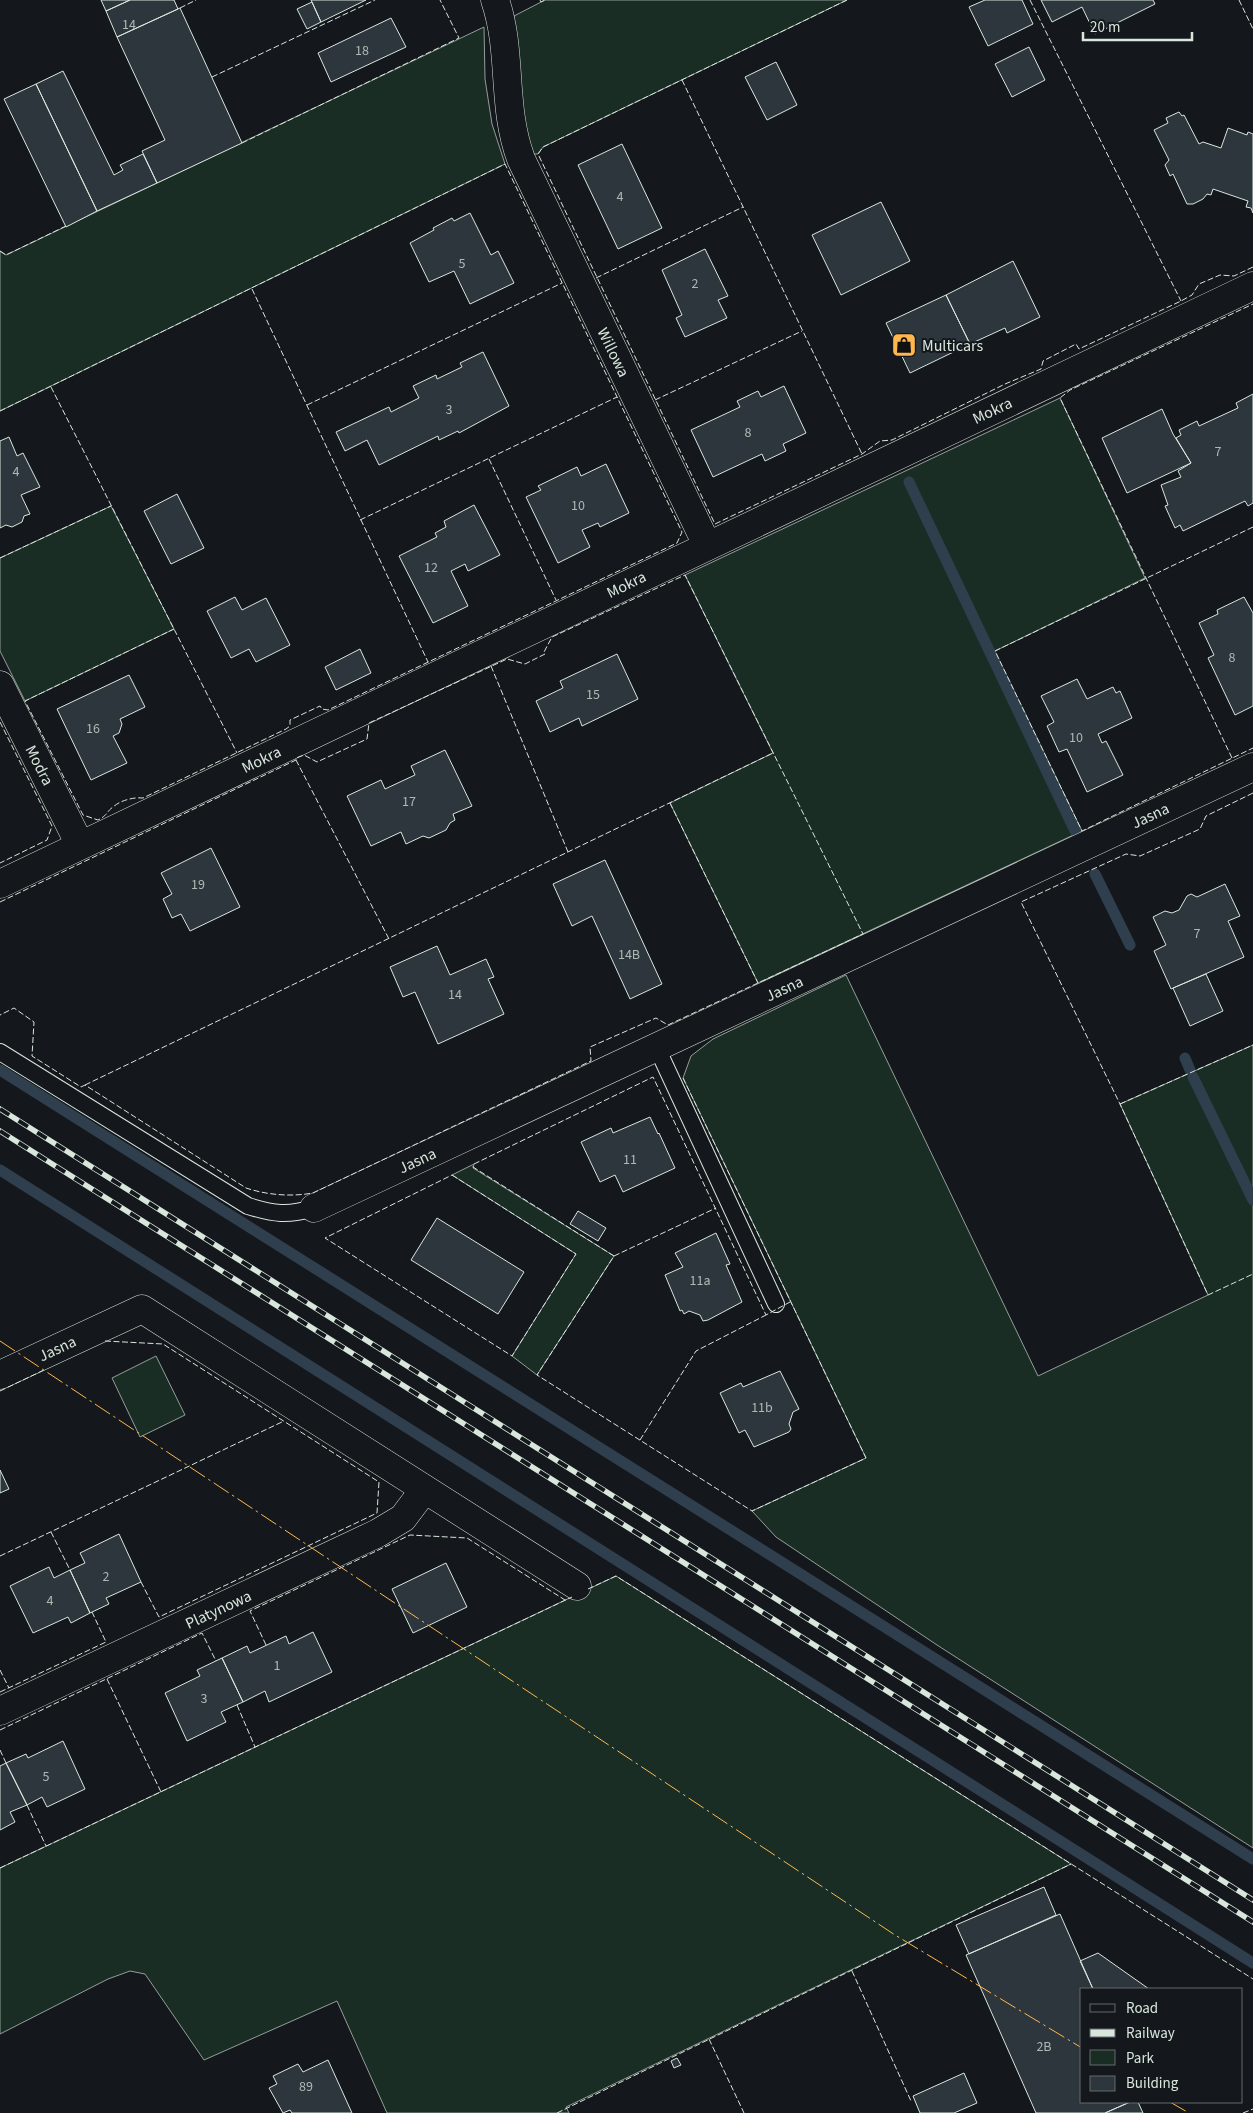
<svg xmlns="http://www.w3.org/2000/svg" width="1253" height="2113" font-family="'Source Sans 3',sans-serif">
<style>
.green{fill:#1a2d24;stroke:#939e99}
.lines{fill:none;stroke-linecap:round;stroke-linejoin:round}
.stream{stroke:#2f3f4d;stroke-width:11}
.building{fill:#2c363c;stroke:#d8e6dc}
.lane-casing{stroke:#d8e6dc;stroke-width:18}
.street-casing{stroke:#d8e6dc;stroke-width:29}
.lane{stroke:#14181c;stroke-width:16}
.street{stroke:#14181c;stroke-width:28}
.rail-casing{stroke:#d8e6dc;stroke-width:5.5}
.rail{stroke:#14181c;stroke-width:4;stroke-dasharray:11;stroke-linecap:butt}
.fence{stroke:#d8e6dc;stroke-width:1;stroke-dasharray:6 2.5;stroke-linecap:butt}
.power{stroke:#ffb74d;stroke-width:1;stroke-dasharray:18 4 2.5 4;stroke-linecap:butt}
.labels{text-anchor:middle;stroke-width:4;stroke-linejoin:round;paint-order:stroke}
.number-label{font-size:14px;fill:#adbab4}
.poi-label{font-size:16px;fill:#d8e6dc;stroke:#14181c;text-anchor:start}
.street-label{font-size:16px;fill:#d8e6dc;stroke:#14181c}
</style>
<rect width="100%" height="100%" fill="#14181c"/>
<path class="green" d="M545,0H847L543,147L538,154H531L520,105L514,16Z
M484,27L485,79L492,124L505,164L0,411V251L6,255Z
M1060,398L1145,578L995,651L1082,831L758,983L670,803L773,753L685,575Z
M111,506L174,629L25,701L0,651V558Z
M846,975L1038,1376L1208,1295L1120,1104L1253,1045V1848L937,1645L776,1537L752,1511L866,1458L683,1078L691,1056L713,1039Z
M474,1164L473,1168L614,1256L537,1375L512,1356L576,1254L452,1175Z
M156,1356L185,1415L140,1437L112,1378Z
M616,1576L1071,1864L566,2107L569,2113H387L337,2001L204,2060L145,1974L130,1971L108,1979L0,2034V1868Z"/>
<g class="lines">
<path class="stream" d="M909,482L1075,831
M1095,874L1130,945
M1185,1058L1190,1070
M0,1070L1253,1859
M1193,1077L1253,1200
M0,1170L1253,1963"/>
</g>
<path class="building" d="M101,0H130L106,11Z
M130,0H174L178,9L117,37L106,11Z
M311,0H366L321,22Z
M985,0H1022L1033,24L988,46L969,7Z
M1041,0H1153L1155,4L1095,34L1082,7L1052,22Z
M312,2L321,22L307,29L297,9Z
M180,8L242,143L157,183L142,151L165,140L117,37Z
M391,18L406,47L331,82L318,53Z
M1029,47L1045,80L1012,97L995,64Z
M776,62L797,105L767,120L745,77Z
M63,71L114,175L123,170L120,165L143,154L157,183L97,211L36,84Z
M36,84L97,211L66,227L4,99Z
M1179,112L1182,116L1184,115L1199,144L1203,142L1221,148L1228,128L1247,135L1248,132L1253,134V213L1251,208L1246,207L1248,201L1213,189L1211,195L1207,194L1203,199L1193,204H1187L1173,174L1170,176L1165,165L1169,160L1154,130L1168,123L1166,118Z
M622,144L662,228L618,249L578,165Z
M881,202L910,261L841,295L812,235Z
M470,213L491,255L498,251L514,283L470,304L454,271L429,282L410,243L434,230L433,228L452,218L454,221Z
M705,249L728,296L718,300L727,318L685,337L676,318L682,315L662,270Z
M1013,261L1040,317L1007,333L1005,328L970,344L946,295Z
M946,295L970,344L910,373L886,323Z
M483,352L509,406L459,433L458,431L439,440L438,436L379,465L367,440L345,451L336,432L389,407L391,412L419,398L413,386L436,375L437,379L462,367L460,363Z
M784,386L806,433L783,444L786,451L765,461L762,454L713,477L691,430L740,407L737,401L758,391L761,397Z
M1253,394V503L1248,506L1245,501L1183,531L1180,525L1175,528L1165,506L1168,505L1161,485L1181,477L1178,471L1191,463L1176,438L1181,435L1179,430L1197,421L1199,426L1238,408L1236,403Z
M1162,409L1173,434L1191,463L1127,493L1102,438Z
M9,437L17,456L23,453L40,487L21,495L30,514L24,516L22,522L12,527L6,525L0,528V441Z
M606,464L629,513L600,527L598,523L582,530L590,547L558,563L526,497L541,490L538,486L577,467L581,476Z
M177,494L204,548L171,564L144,511Z
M474,505L500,555L468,571L465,564L451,571L468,606L433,623L399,556L437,537L435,533L446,527L444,521Z
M235,597L242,610L266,598L290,645L256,662L249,649L231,658L207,611Z
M1244,597L1253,613V706L1235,715L1208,658L1214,655L1199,623L1218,614L1217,610Z
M360,649L371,673L336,690L325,667Z
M617,654L638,699L582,726L579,718L550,732L536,701L563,688L560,681Z
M129,675L145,707L120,719L122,724L119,733L113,736L127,763L91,780L57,709Z
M1077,679L1087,699L1113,687L1116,693L1120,691L1132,718L1098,734L1102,743L1106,741L1123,775L1087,792L1067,749L1059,752L1047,726L1054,722L1041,696Z
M445,750L472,806L453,814L455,820L450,823L446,830L429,838L423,836L406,844L401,832L371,846L347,796L381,780L385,789L415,775L411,766Z
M211,848L240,907L190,931L181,914L172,918L163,899L172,894L161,873Z
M605,860L662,984L630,999L592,916L572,926L553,884Z
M1225,884L1240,916L1228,921L1244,957L1171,989L1154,951L1166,945L1153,917L1165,911L1172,913L1179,910L1187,896L1191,894L1197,897Z
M437,946L450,975L486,959L494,977L488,979L504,1014L438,1044L415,992L403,997L390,967Z
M1206,974L1223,1011L1190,1026L1173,988Z
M650,1117L658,1134L659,1133L675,1168L623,1192L615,1175L600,1182L581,1142L611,1128L613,1133Z
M578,1211L606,1228L598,1241L570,1224Z
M437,1218L524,1272L498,1314L411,1260Z
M716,1233L730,1264L726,1265L742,1302L708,1320L703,1321L700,1315L689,1311L684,1314L682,1310L680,1311L665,1275L683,1267L675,1253Z
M780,1371L799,1409L793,1412L789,1424L791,1429L789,1432L754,1447L745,1430L739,1433L720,1393L741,1383L743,1387Z
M0,1470L9,1489L0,1493Z
M119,1534L141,1582L106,1598L109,1604L90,1613L70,1570L85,1563L80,1553Z
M446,1563L467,1607L413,1633L392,1589Z
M49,1567L54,1578L70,1570L90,1613L71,1623L68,1617L33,1633L10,1586Z
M313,1632L332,1672L269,1702L265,1691L243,1702L222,1658L247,1646L250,1653L286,1636L289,1644Z
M222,1658L243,1702L221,1712L226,1722L187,1741L165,1693L200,1676L197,1670Z
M63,1741L85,1789L47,1807L42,1797L27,1805L6,1763L26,1754L28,1758Z
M6,1763L27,1805L10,1812L15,1822L0,1830V1766Z
M1044,1887L1056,1915L969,1954L956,1925Z
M1060,1914L1093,1989H1082V2102H1130L1105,2113H1036L966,1955Z
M1098,1953L1149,1989H1093L1080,1961Z
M677,2058L681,2065L674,2068L671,2061Z
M328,2060L352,2113H292L290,2110L283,2113L269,2088L277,2084L273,2076L298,2064L303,2072Z
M964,2073L977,2103L954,2113H920L913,2096Z
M1130,2102H1138L1143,2113H1105Z"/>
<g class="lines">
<defs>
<path id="lane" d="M657,1048L776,1304
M0,1052L248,1206C274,1214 287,1216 314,1208"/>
<path id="street" d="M495,0C513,53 501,105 521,159L707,545
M0,685L80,845
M0,884L1253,286
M314,1208L1253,767
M0,1375L142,1309L577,1586
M0,1711L378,1533L403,1518L424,1490"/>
</defs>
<use href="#lane" class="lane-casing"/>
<use href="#street" class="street-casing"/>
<use href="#lane" class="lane"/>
<use href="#street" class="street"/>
<defs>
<path id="rail" d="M0,1109L1253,1900
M0,1131L1253,1922"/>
</defs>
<use href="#rail" class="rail-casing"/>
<use href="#rail" class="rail"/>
<path class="fence" d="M540,0L541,2L545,0
M847,0L543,147L538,154L715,524L862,454L880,441L892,440L1005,384L1041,369L1043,361L1076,344L1079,349L1181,301L1192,295L1199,284L1220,275L1234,276L1253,267
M1030,0L1181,301
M1239,0L1253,29
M180,8L196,0
M212,77L375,0
M682,80L862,454
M242,143L459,38L440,0
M0,251L6,255L66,226
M596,278L743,207
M252,289L428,662
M51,387L237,753
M655,400L802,331
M307,405L562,283
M0,411L505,164L682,532L677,543L328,710L322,709L320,706L290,720V726L286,729L143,798C134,797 121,800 113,807C106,812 108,815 98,820L83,815L25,701L174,629
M489,459L556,600
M360,520L617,397
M1253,527L995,651L1082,831L1253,748
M0,558L111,506
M491,666L568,852
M0,722L52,826L47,840L0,863
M1232,758L1060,398L1070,390L1253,304
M296,760L389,939
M1253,793L1206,816L1200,829L1140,856L1126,854L1021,902L1120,1104L1208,1295L1253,1274
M670,803L758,983
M0,902L296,760V758L304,755L317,762L367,739L369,723L507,659L525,664L545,654L544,652L552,637L685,575L863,934L668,1025L656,1018L590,1047L591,1061L313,1193C291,1197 267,1195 246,1188L85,1085L81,1087L32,1056L34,1022L14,1008L0,1015
M683,1078L866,1458L752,1511L537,1375L614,1256L473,1167L474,1164L653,1077L766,1315L790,1302
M85,1085L773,753
M1120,1104L1253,1045
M452,1175L576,1254L512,1356L325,1238Z
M614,1256L716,1208
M105,1341L163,1344L379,1482L377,1513L159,1617L141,1582
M0,1391L46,1369
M640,1440L696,1351L766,1315
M51,1532L70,1570
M0,1556L284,1421
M588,1589L616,1576L1253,1979
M266,1645L250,1611L410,1535L467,1538L565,1600
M0,1670L9,1688
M107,1679L161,1792
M0,1692L106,1642L92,1612
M237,1705L255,1747
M0,1730L202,1633L216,1661
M0,1750L6,1763
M27,1805L46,1846
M0,1868L572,1597
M852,1971L911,2101
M709,2039L744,2113
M557,2113L1071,1864
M1243,2113L1253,2109"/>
<path class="power" d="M0,1341L895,1935L1082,2048
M1170,2102L1189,2113"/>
</g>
<defs>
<symbol id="shop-square" viewBox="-11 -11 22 22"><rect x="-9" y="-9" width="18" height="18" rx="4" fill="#ffb74d" stroke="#14181c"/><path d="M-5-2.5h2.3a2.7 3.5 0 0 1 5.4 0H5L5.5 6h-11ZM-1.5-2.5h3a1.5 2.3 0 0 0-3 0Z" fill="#111"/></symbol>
</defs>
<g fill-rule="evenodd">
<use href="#shop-square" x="890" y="331" width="28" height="28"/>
</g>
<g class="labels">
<g class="number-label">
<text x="129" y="29">14</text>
<text x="362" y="55">18</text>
<text x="620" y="201">4</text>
<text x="462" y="268">5</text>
<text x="695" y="288">2</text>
<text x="449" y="414">3</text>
<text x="748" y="437">8</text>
<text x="1218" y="456">7</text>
<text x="16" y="476">4</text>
<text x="578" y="510">10</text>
<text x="431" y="572">12</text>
<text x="1232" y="662">8</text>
<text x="593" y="699">15</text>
<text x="93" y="733">16</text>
<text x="1076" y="742">10</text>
<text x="409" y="806">17</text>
<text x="198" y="889">19</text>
<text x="1197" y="938">7</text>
<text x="629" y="959">14B</text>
<text x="455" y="999">14</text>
<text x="630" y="1164">11</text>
<text x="700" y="1285">11a</text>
<text x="762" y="1412">11b</text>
<text x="106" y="1581">2</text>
<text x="50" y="1605">4</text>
<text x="277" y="1670">1</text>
<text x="204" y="1703">3</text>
<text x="46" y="1781">5</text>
<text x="1044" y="2051">2B</text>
<text x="306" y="2091">89</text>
</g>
<g class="poi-label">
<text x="922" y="351">Multicars</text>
</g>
<g class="street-label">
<text transform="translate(614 352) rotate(64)" y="6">Willowa</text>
<text transform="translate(992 410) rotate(-25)" y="6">Mokra</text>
<text transform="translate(626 584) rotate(-26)" y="6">Mokra</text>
<text transform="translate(261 759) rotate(-26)" y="6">Mokra</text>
<text transform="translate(40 765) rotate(63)" y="6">Modra</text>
<text transform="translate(1150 815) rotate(-25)" y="6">Jasna</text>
<text transform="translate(784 988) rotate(-25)" y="6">Jasna</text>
<text transform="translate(417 1160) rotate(-25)" y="6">Jasna</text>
<text transform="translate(57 1348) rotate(-25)" y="6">Jasna</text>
<text transform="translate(218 1609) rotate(-25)" y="6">Platynowa</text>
</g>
</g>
<rect x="1080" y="1988" width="162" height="115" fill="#14181c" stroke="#626a69"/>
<rect x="1090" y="2004" width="25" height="8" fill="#14181c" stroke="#626a69"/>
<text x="1126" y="2013" font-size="15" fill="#d8e6dc">Road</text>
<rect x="1090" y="2029" width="25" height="8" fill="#d8e6dc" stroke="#626a69"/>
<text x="1126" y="2038" font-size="15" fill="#d8e6dc">Railway</text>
<rect x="1090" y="2050" width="25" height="15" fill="#1a2d24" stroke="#626a69"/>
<text x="1126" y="2063" font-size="15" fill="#d8e6dc">Park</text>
<rect x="1090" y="2076" width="25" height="15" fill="#2c363c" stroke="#626a69"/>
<text x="1126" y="2088" font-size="15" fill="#d8e6dc">Building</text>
<path d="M1083 32v8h109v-8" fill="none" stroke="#d8e6dc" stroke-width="2.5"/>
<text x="1090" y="32" font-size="15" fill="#d8e6dc" stroke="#14181c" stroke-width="4" paint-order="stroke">20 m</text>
</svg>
